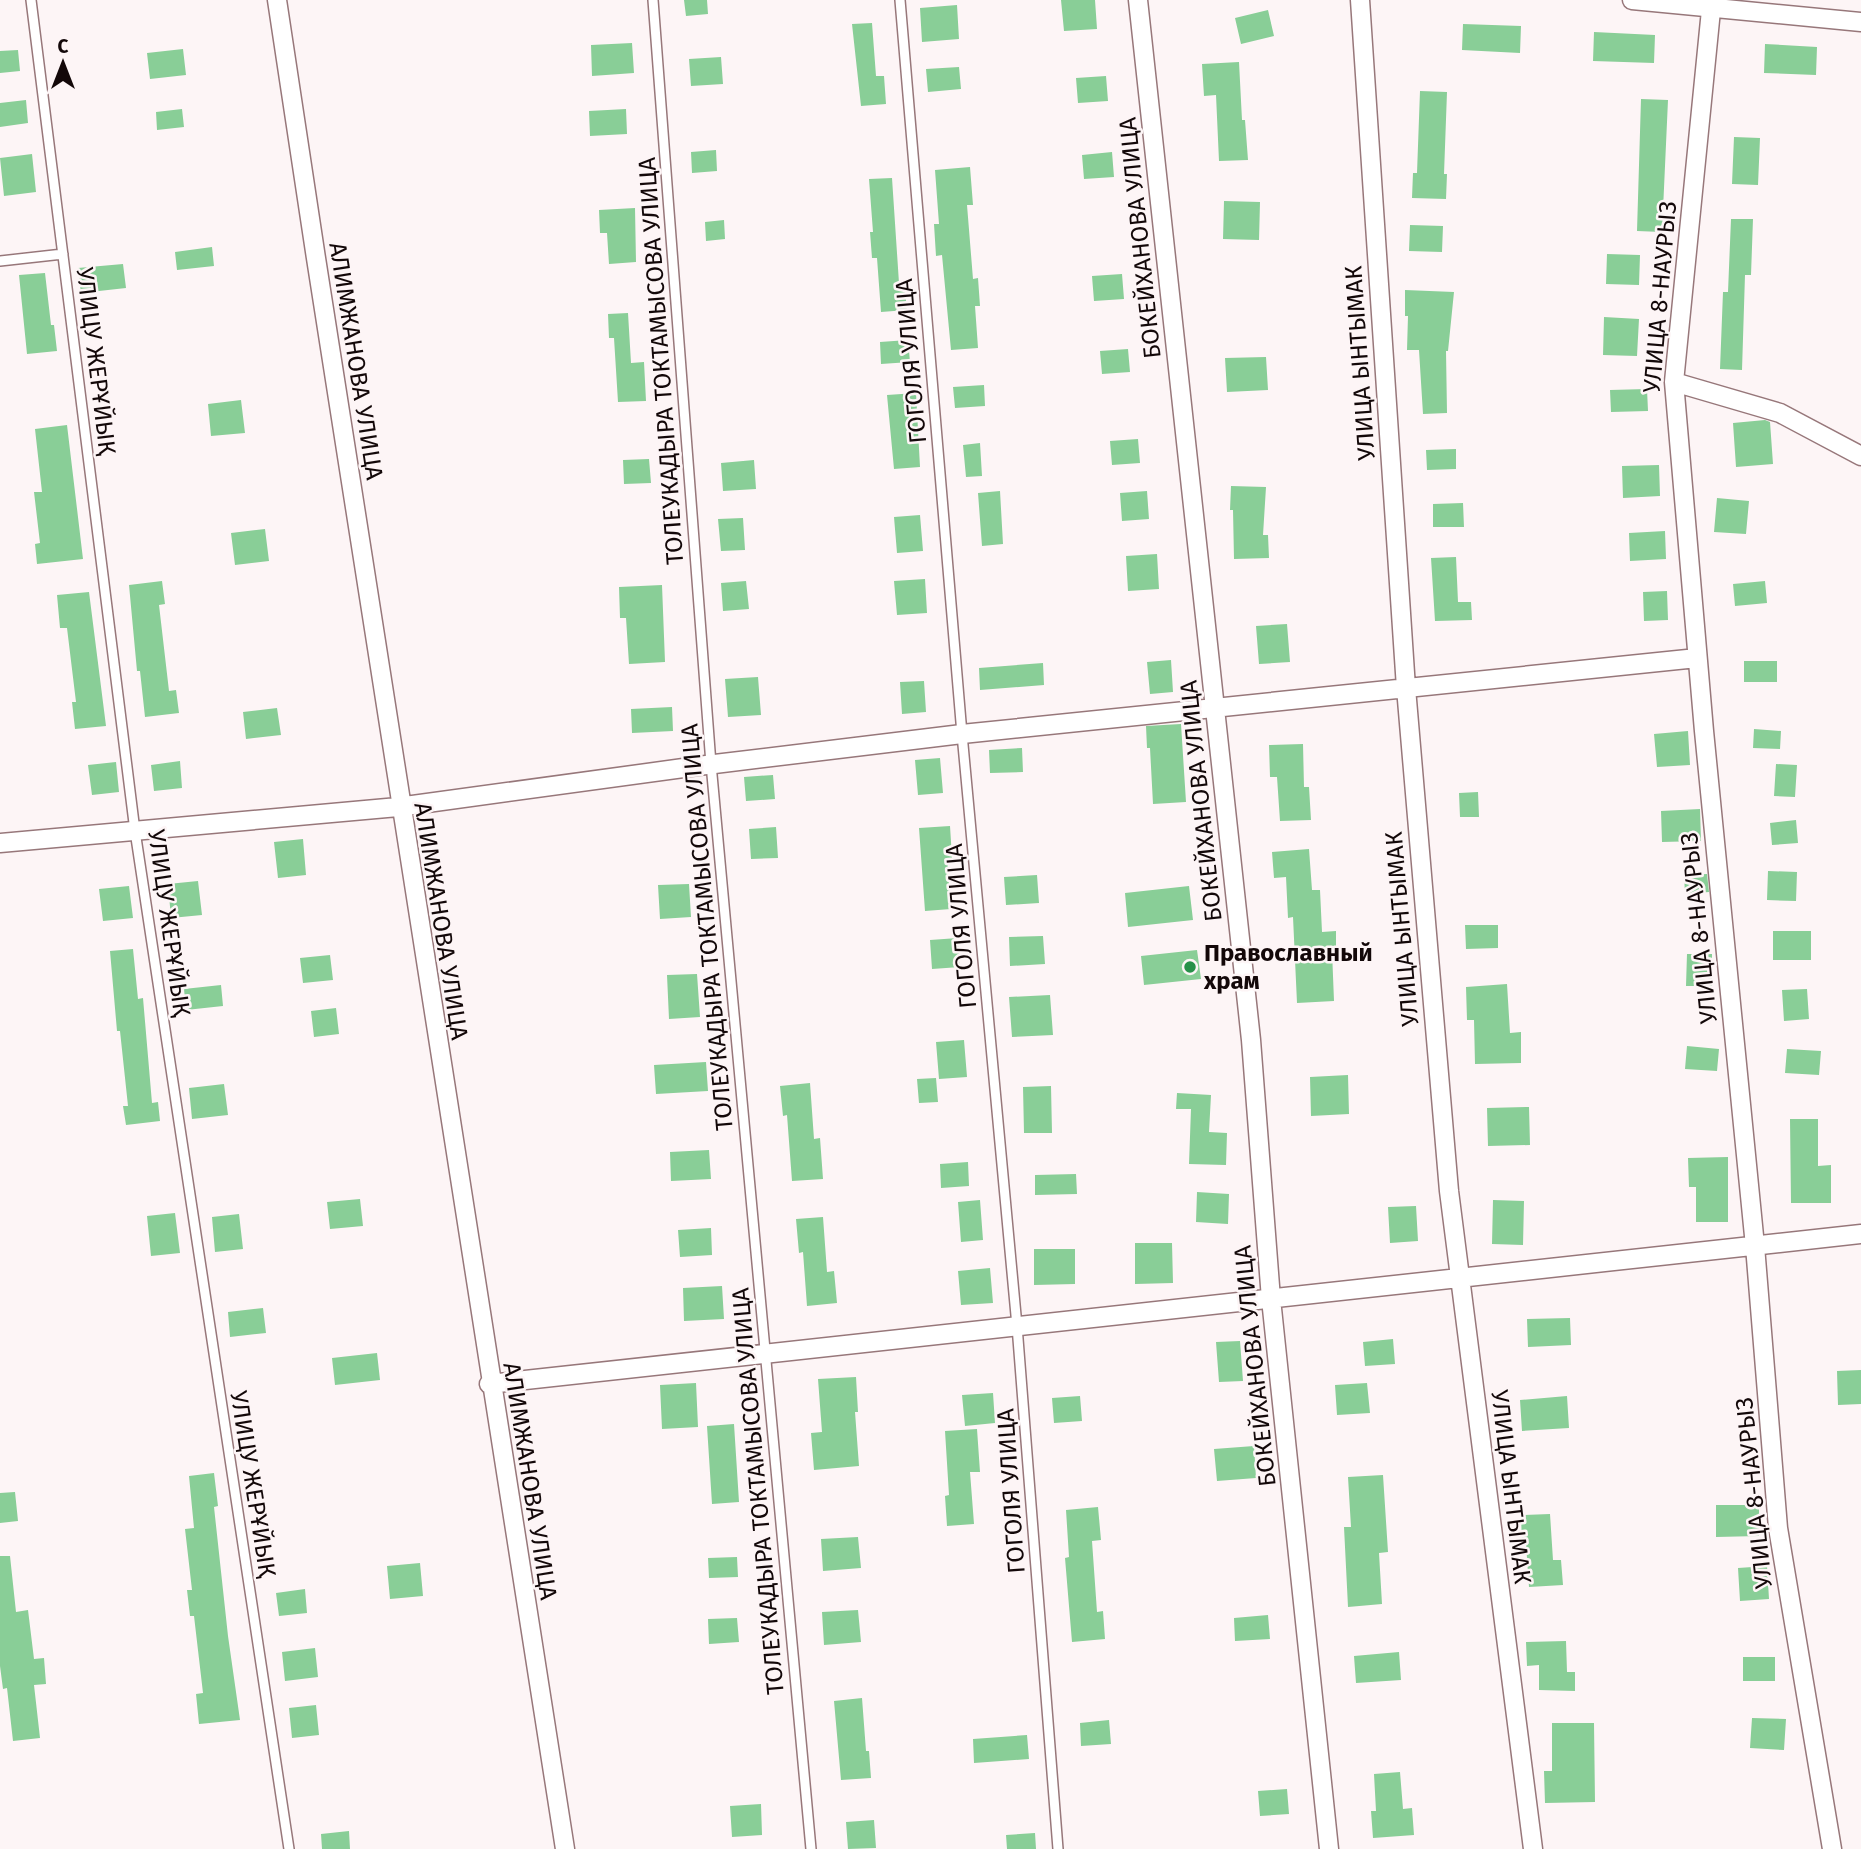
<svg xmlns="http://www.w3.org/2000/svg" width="1861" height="1849" font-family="'Fira Sans',sans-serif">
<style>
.building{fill:#89ce97}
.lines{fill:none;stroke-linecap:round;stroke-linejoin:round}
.lane-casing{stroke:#97777a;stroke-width:12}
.street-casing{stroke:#97777a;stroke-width:21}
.lane{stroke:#fff;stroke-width:9}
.street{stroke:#fff;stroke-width:18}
.poi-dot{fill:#279149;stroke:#fdf5f6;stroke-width:2.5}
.labels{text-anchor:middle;stroke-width:5;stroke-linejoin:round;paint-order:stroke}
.street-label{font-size:24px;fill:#130809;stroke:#fdf5f6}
.poi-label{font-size:24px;font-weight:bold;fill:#130809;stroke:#fdf5f6;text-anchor:start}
</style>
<rect width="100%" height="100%" fill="#fdf5f6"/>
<path class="building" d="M684,0H707L708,14L686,16Z
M1061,0H1095L1097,29L1064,31Z
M957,5L959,39L922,42L920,8Z
M1268,10L1274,36L1241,44L1235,18Z
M872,23L876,76H884L886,104L861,106L852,24Z
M1463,24L1521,26L1520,53L1462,50Z
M1594,32L1655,35L1654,63L1593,61Z
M632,43L634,73L592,76L591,45Z
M1765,44L1817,47L1816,75L1764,73Z
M183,49L186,75L150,79L147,53Z
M18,50L20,71L0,73V51Z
M721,57L723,84L691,86L689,59Z
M1239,62L1242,120H1245L1248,160L1219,161L1216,95L1204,96L1202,64Z
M959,67L961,89L928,92L926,69Z
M1106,76L1108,101L1078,103L1076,78Z
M1420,91L1447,92L1444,174H1447L1446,199L1412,198L1413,173H1417Z
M1641,99L1668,100L1662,232L1637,231Z
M26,100L28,123L0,127V103Z
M182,109L184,127L157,130L156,112Z
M626,109L627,134L590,136L589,111Z
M1734,137L1760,138L1758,185L1732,184Z
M716,150L717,171L692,173L691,152Z
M1112,152L1114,177L1084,179L1082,155Z
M32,154L36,192L4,196L0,158Z
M970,167L973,205H967L973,279L978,278L980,306H975L978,348L951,350L942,255L936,256L934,224H939L935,170Z
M892,178L899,283L904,282L907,310L881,312L877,258H872L870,232H873L869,179Z
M1224,201L1260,202L1259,240L1223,239Z
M635,208L636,262L609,264L607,233H600L599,210Z
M1731,219H1753L1751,275H1745L1742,370L1720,369L1723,292H1728Z
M724,220L725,239L706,241L705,222Z
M1410,225L1443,226L1442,252L1409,251Z
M212,247L214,266L177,270L175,252Z
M1607,254L1640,255L1639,285L1606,284Z
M123,264L126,288L81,293L78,268Z
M45,273L51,325H54L57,351L27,354L19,275Z
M1122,274L1124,299L1094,301L1092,276Z
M1405,290L1454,292L1448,351H1446L1447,413L1423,414L1419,350H1407L1408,316H1405Z
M628,313L631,363L644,362L646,401L618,402L614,338H609L608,314Z
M1604,317L1639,319L1637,356L1603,355Z
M908,340L910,362L881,364L880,342Z
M1128,349L1130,372L1102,374L1100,351Z
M1266,357L1268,390L1227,392L1225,358Z
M984,385L985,406L955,408L953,387Z
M1647,389L1648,411L1611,412L1610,390Z
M916,393L920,467L894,469L887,395Z
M241,400L245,433L211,436L208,404Z
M1765,420L1770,422L1773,464L1736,467L1733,423Z
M67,425L83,559L37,564L35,544L40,543L34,492H42L35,429Z
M1138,439L1140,463L1112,465L1110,441Z
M980,443L982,476L966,477L963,445Z
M1456,449V469L1427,470L1426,450Z
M649,459L651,483L624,484L623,460Z
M754,460L756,489L723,491L721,463Z
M1659,465L1660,496L1623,498L1622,466Z
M1231,486L1266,487L1263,535H1268L1269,558L1234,559L1233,510H1230Z
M1000,491L1003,544L982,546L978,493Z
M1147,491L1149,519L1122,521L1120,493Z
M1717,498L1749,501L1746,534L1714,532Z
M1463,503L1464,527H1433V504Z
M920,515L923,551L897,553L894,517Z
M743,518L745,550L721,551L718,519Z
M265,529L269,561L235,565L231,533Z
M1665,531L1666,559L1630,561L1629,533Z
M1157,554L1159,589L1128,591L1126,556Z
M1456,557L1458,602H1471L1472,620L1435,621L1431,558Z
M925,579L927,613L897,615L894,581Z
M162,581L165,604L159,605L169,691L176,690L179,713L145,717L140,671H137L129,585Z
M746,581L749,609L723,611L721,583Z
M1765,581L1767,603L1735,606L1733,584Z
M662,585L665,662L629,664L626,618H620L619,587Z
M1667,591L1668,620L1644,621L1643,592Z
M89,592L106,726L75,729L72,702H76L67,628H60L57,595Z
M1287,624L1290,662L1259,664L1256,626Z
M1171,660L1173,692L1150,694L1147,662Z
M1744,661H1777V682H1744Z
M1043,663L1044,685L980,690L979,668Z
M758,677L761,715L728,717L725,679Z
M924,681L926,712L902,714L900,682Z
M672,707L673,731L632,733L631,709Z
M277,708L281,735L246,739L243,712Z
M1181,724L1186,802L1153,804L1150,748H1147L1146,726Z
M1754,729L1781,731L1780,749L1753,748Z
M1688,731L1690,765L1657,767L1654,734Z
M1303,744L1304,787H1309L1311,820L1280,821L1277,777H1270L1269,745Z
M1022,748L1023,772L990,773L989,750Z
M940,758L943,793L918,795L915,760Z
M180,761L182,788L154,791L151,765Z
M116,762L119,792L92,795L88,765Z
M1776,764L1797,765L1795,797L1774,796Z
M773,775L775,799L746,801L744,777Z
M1478,792L1479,817H1460L1459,793Z
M1700,809L1701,841L1662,842L1661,811Z
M1796,820L1798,843L1772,845L1770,823Z
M950,826L952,858H947L951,909L925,911L919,828Z
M776,827L778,858L751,859L749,829Z
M303,839L306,875L278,878L274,842Z
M1309,849L1312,890H1320L1322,932L1336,931V951H1332L1334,1001L1297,1003L1293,917L1288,918L1286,877L1274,878L1272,852Z
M1768,871L1797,872L1796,901L1767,900Z
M1707,874L1709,892L1685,894L1684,875Z
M1037,875L1039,903L1006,905L1004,877Z
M198,881L202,915L171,918L168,884Z
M689,884L691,917L660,919L658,885Z
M129,886L133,918L103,921L99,889Z
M1189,886L1193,920L1128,927L1125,893Z
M1465,925H1498V948L1466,949Z
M1773,931H1811V960H1773Z
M1043,936L1045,964L1010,966L1009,937Z
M958,938L960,967L932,969L930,940Z
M133,949L138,999L143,998L152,1103L158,1102L160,1121L126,1125L123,1106H128L120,1031H117L110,951Z
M1197,950L1201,979L1144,985L1141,956Z
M1687,954H1712V986H1686Z
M330,955L333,980L303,983L300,958Z
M697,974L700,1017L669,1019L667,975Z
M1507,984L1510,1033L1521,1032V1063L1475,1064L1474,1020H1467L1466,987Z
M221,985L223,1006L186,1010L184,989Z
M1807,989L1809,1019L1784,1021L1782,990Z
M1050,995L1053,1035L1012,1037L1009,997Z
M336,1008L339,1034L314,1037L311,1011Z
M964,1040L967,1077L939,1079L936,1042Z
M1687,1046L1719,1049L1717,1071L1685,1069Z
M1787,1049L1821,1051L1819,1075L1785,1073Z
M706,1062L708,1091L656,1094L654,1065Z
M1348,1075L1349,1114L1311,1116L1310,1077Z
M936,1078L938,1102L919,1103L917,1079Z
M810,1083L814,1139L820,1138L823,1179L792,1181L787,1115L783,1116L780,1086Z
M224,1084L228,1115L192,1119L189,1088Z
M1051,1086L1052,1133H1024L1023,1087Z
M1177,1093L1211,1095L1209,1132L1227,1133L1226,1165L1189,1164L1191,1109H1176Z
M1529,1107L1530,1145L1488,1146L1487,1108Z
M1790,1119H1818V1166L1831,1165V1203H1791Z
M709,1150L711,1179L671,1181L670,1152Z
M1728,1157V1222H1696V1187H1689L1688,1158Z
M968,1162L969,1186L941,1188L940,1164Z
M1076,1174L1077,1194L1035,1195V1175Z
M1197,1192L1229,1194L1228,1224L1196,1222Z
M360,1199L363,1226L330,1229L327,1202Z
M980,1200L983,1240L961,1242L958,1202Z
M1493,1200L1524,1201L1523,1245L1492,1244Z
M1416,1206L1418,1241L1390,1243L1388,1207Z
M175,1213L180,1253L151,1256L147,1216Z
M239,1214L243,1249L215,1252L212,1217Z
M823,1217L827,1272L834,1271L837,1303L807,1306L803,1252L799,1253L796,1219Z
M711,1228L712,1255L680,1257L678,1230Z
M1135,1243H1172L1173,1283L1135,1284Z
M1034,1249H1075V1284L1034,1285Z
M990,1268L993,1303L961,1305L958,1271Z
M722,1286L724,1319L684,1321L683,1288Z
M263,1308L266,1333L230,1337L228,1312Z
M1570,1318L1571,1345L1528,1347L1527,1319Z
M1393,1339L1395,1364L1365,1366L1363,1342Z
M1240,1341L1243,1381L1219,1382L1216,1342Z
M377,1353L380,1380L335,1385L332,1358Z
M1861,1370V1404L1838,1405L1837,1371Z
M856,1377L858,1412H855L859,1466L814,1470L811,1433L822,1432L818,1379Z
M696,1383L698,1427L662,1429L660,1385Z
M1367,1383L1370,1413L1337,1415L1335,1385Z
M993,1393L995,1423L965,1426L962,1395Z
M1080,1396L1082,1421L1054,1423L1052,1398Z
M1567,1396L1569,1428L1522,1431L1520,1400Z
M734,1424L739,1502L712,1504L707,1426Z
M977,1429L980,1472H970L974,1524L947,1526L945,1496L949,1495L945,1431Z
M1254,1446L1256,1478L1217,1481L1214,1449Z
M214,1473L218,1506L214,1507L228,1636L240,1720L199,1724L196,1694L203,1693L194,1616H190L187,1590H192L185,1529L194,1528L189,1476Z
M1383,1475L1388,1552L1379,1553L1382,1604L1348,1607L1344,1527H1351L1348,1477Z
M15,1492L18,1521L0,1523V1493Z
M1716,1505H1759V1536L1716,1537Z
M1098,1507L1101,1540L1092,1541L1097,1612L1103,1611L1105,1639L1072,1642L1065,1558L1069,1557L1066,1510Z
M1550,1514L1553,1560H1561L1563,1585L1529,1587L1526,1544H1522L1521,1515Z
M858,1537L861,1568L823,1571L821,1539Z
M0,1556H10L16,1612L28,1610L34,1659L44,1658L46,1684L34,1685L40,1738L13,1741L7,1688L3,1689L0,1666Z
M737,1557L738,1577L709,1578L708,1558Z
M420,1563L423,1596L390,1599L387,1566Z
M1767,1566L1769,1599L1740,1601L1738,1568Z
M305,1589L307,1613L279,1616L276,1593Z
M858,1610L861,1642L824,1645L822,1612Z
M1268,1615L1270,1639L1235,1641L1234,1618Z
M737,1618L739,1642L709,1644L708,1619Z
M1566,1641L1567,1672H1575V1691L1539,1690V1665L1527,1666L1526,1642Z
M315,1648L318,1677L285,1681L282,1652Z
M1399,1652L1401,1680L1356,1683L1354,1656Z
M1743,1657H1775V1681H1743Z
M862,1698L866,1751H869L871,1778L841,1780L834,1701Z
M316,1705L319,1735L292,1738L289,1708Z
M1752,1718L1786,1719L1784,1750L1750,1748Z
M1109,1720L1111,1744L1081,1746L1080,1723Z
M1552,1723H1594L1595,1802L1545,1803L1544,1771H1552Z
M1027,1735L1029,1759L974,1763L973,1739Z
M1400,1772L1403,1809L1412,1808L1414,1835L1373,1838L1371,1811H1376L1374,1774Z
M1287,1789L1289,1814L1260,1816L1258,1791Z
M761,1804L762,1835L732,1837L730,1806Z
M874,1820L876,1848L848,1849L846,1822Z
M349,1831L350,1849H322L321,1834Z
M1035,1833L1036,1849H1007L1006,1835Z"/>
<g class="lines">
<defs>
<path id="lane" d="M31,0L135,831L289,1849
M653,0L711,764L811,1849
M900,0L962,734L1017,1326L1058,1849
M0,261L63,254"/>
<path id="street" d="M277,0C370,617 464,1234 565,1849
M1138,0L1251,1040L1271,1299L1329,1849
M1360,0L1406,688L1449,1191L1533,1849
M1632,0L1861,22
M1712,0L1674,382L1704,731L1755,1246L1778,1528L1832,1849
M1674,382L1780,413L1861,456
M0,843L398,807L698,766L962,734L1697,658
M489,1384L1861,1234"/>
</defs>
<use href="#lane" class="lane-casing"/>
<use href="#street" class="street-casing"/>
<use href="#lane" class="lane"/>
<use href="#street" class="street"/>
</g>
<circle class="poi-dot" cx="1190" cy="967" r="7"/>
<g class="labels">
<g class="street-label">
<text transform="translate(1140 238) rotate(-96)" y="8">БОКЕЙХАНОВА УЛИЦА</text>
<text transform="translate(1660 297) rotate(-85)" y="8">УЛИЦА 8-НАУРЫЗ</text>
<text transform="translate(96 361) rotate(83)" y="8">УЛИЦУ ЖЕРҰЙЫҚ</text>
<text transform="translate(356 361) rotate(81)" y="8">АЛИМЖАНОВА УЛИЦА</text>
<text transform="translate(661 361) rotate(-94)" y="8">ТОЛЕУКАДЫРА ТОКТАМЫСОВА УЛИЦА</text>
<text transform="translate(911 361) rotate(-95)" y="8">ГОГОЛЯ УЛИЦА</text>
<text transform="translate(1360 363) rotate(-94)" y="8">УЛИЦА ЫНТЫМАК</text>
<text transform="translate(1201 801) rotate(-96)" y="8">БОКЕЙХАНОВА УЛИЦА</text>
<text transform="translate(441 921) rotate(81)" y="8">АЛИМЖАНОВА УЛИЦА</text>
<text transform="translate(169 923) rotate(82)" y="8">УЛИЦУ ЖЕРҰЙЫҚ</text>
<text transform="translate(961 926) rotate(-95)" y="8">ГОГОЛЯ УЛИЦА</text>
<text transform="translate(707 927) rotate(-95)" y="8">ТОЛЕУКАДЫРА ТОКТАМЫСОВА УЛИЦА</text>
<text transform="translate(1699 928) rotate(-96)" y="8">УЛИЦА 8-НАУРЫЗ</text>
<text transform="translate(1402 929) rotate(-95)" y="8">УЛИЦА ЫНТЫМАК</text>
<text transform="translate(1255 1366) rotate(-96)" y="8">БОКЕЙХАНОВА УЛИЦА</text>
<text transform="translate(530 1481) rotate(81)" y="8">АЛИМЖАНОВА УЛИЦА</text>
<text transform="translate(253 1484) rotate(81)" y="8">УЛИЦУ ЖЕРҰЙЫҚ</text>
<text transform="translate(1511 1487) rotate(83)" y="8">УЛИЦА ЫНТЫМАК</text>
<text transform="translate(758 1491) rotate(-95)" y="8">ТОЛЕУКАДЫРА ТОКТАМЫСОВА УЛИЦА</text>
<text transform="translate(1011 1491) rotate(-94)" y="8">ГОГОЛЯ УЛИЦА</text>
<text transform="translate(1754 1493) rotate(-96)" y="8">УЛИЦА 8-НАУРЫЗ</text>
</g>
<g class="poi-label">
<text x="1204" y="961">Православный<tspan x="1204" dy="28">храм</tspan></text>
</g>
</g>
<g transform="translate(63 63)" stroke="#fdf5f6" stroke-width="5" paint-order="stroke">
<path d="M0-5L12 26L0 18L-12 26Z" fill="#130809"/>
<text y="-10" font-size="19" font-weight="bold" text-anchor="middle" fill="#130809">С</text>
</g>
</svg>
